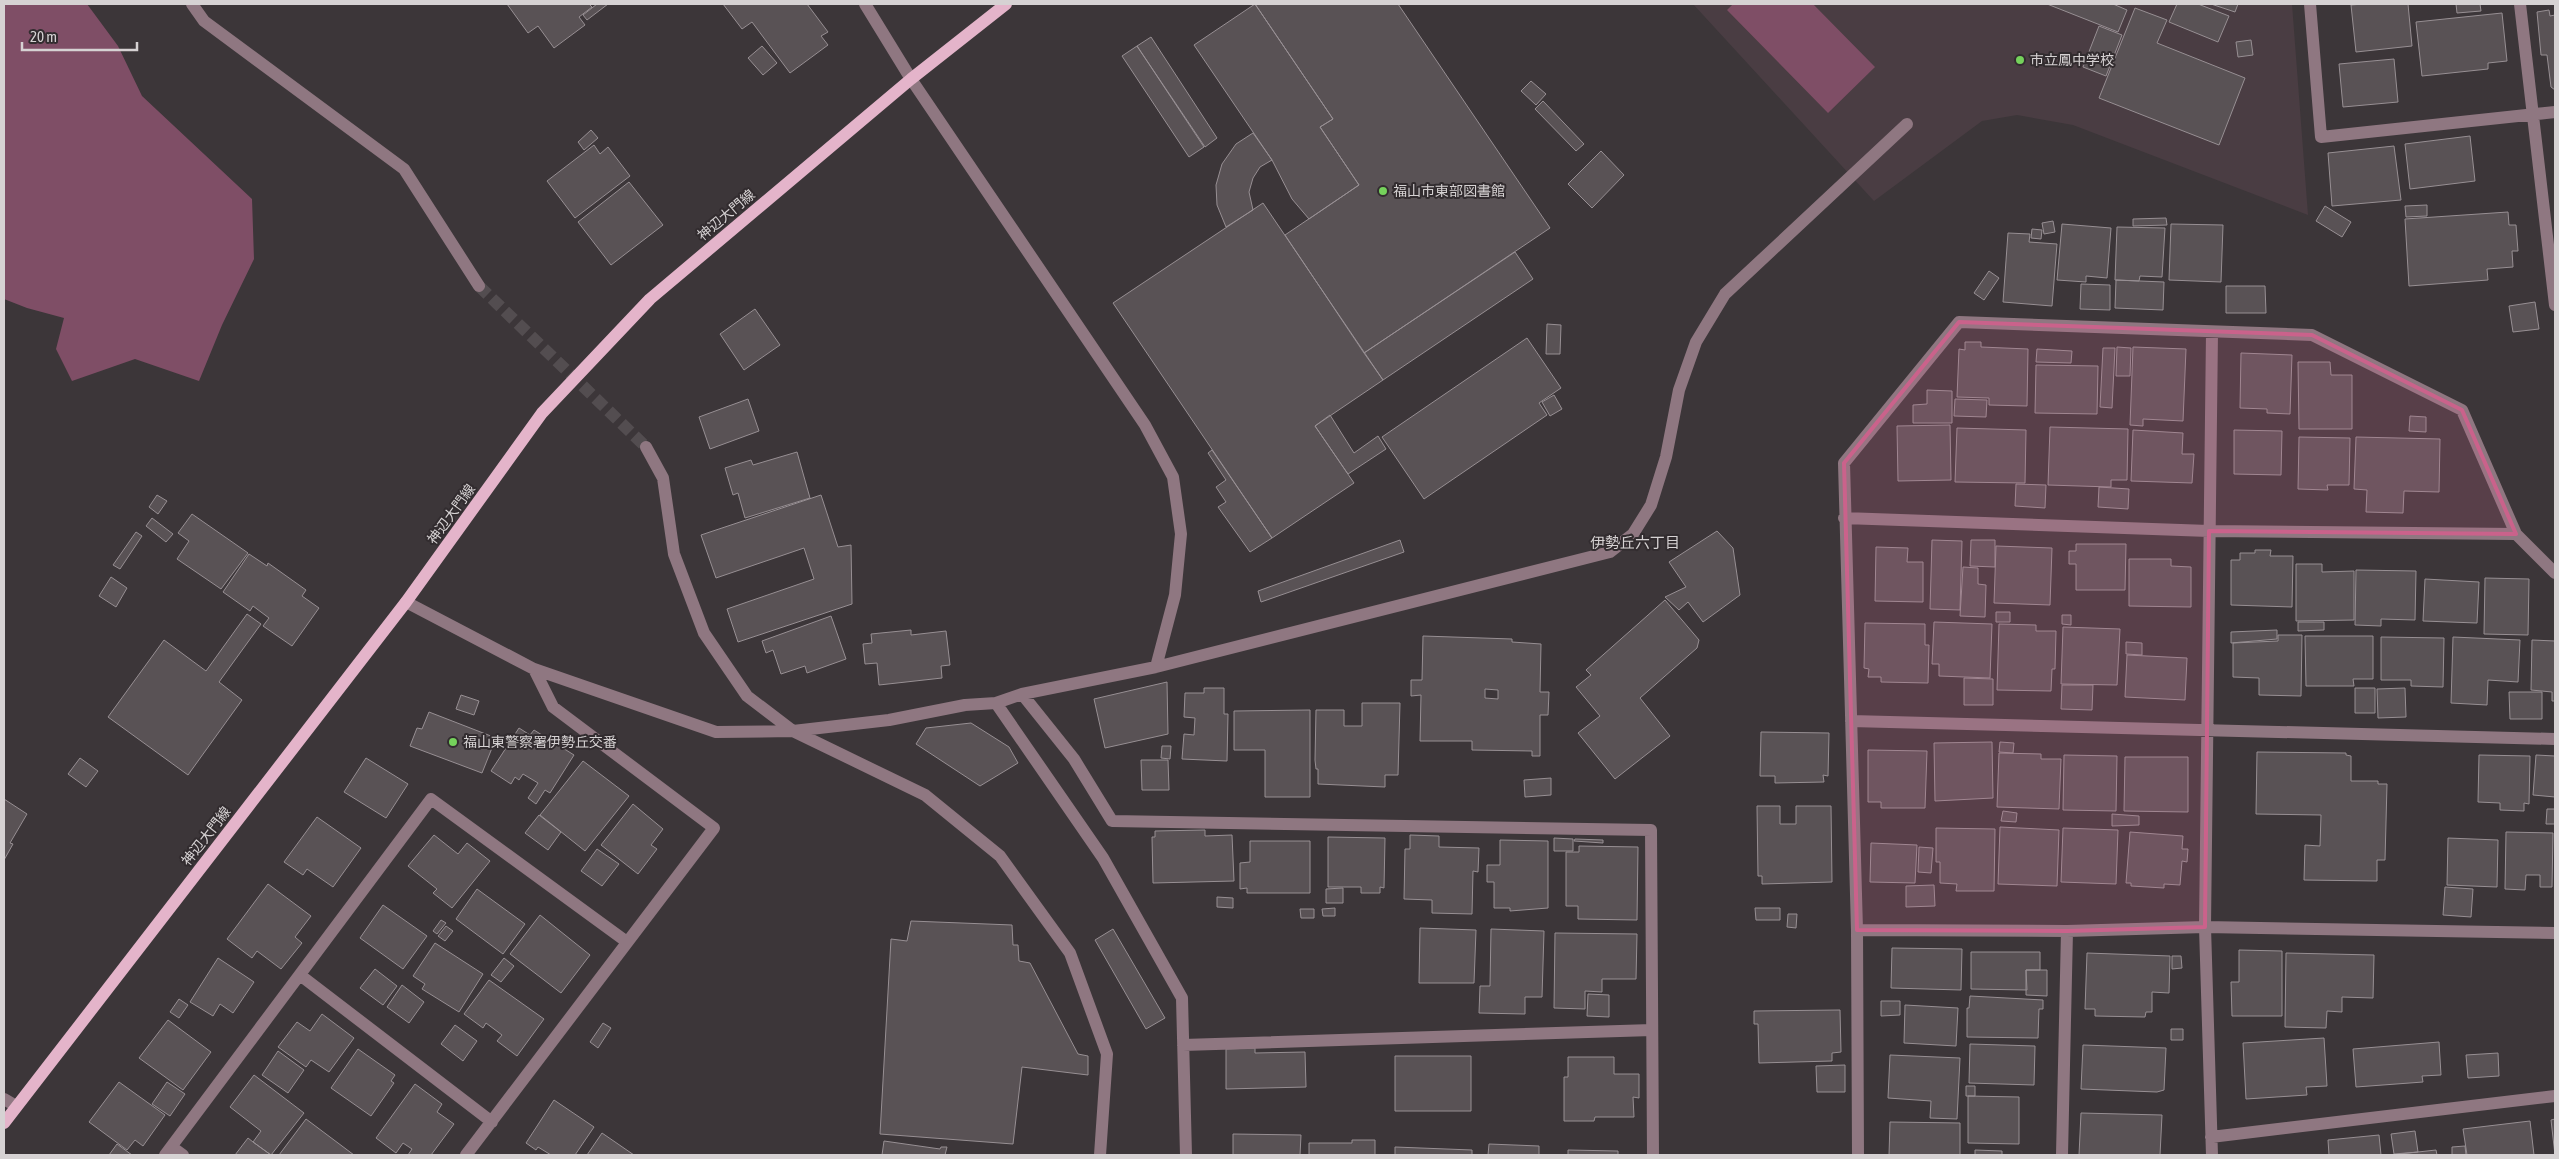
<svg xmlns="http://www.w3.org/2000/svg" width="2559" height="1159" font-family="'Asap Condensed','Noto Sans JP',sans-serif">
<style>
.built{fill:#4a3d43}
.water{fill:#7f4e66}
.building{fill:#595255;stroke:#978f93;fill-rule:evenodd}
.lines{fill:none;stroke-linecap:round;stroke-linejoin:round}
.minor-tunnel{stroke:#534d50;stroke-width:12;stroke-dasharray:12 6;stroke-linecap:butt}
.minor{stroke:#8f7781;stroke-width:12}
.major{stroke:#e4b4ca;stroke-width:12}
.marked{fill:#ca628b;fill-opacity:0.2;stroke:#ca628b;stroke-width:4;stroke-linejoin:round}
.poi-dot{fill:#75d25b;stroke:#322c2f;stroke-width:2}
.labels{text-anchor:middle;stroke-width:4;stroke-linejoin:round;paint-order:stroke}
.poi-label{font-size:14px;fill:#d6d2d3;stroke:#322c2f;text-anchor:start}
.street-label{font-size:14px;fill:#d6d2d3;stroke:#322c2f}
.neighbourhood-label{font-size:15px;fill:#d6d2d3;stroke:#322c2f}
</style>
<rect width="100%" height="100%" fill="#3c3639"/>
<path class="built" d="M1693,4H2292L2308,215L2073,125L2017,115L1982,121L1874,201Z"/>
<path class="water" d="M4,4H87L118,46L142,96L252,199L254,259L222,325L199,381L135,359L72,381L56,349L64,318L27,308L4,299Z
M1733,4H1813L1875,67L1828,113L1727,10Z"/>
<path class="building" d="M507,4H589L592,7L579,17L585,25L554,48L538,26L528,33Z
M597,4H608L587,20L583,15Z
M723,4H807L828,32L821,36L828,45L790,73L752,22L742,29Z
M1255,4H1398L1550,228L1364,353L1285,235L1359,185L1320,127L1333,119Z
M1255,4L1333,119L1320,127L1359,185L1309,219L1292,199L1272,160L1194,45Z
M2047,4H2113L2127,10L2118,32Z
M2177,4H2198L2229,16L2218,42L2169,22Z
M2211,4H2238L2235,12Z
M2363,4H2408L2412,46L2356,52L2351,5Z
M2456,4H2480L2481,11L2457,13Z
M2135,8L2167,20L2157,43L2245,78L2219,145L2099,98Z
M2549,10L2550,16L2555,15V90L2551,87L2547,55H2541L2537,12Z
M2502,13L2507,61L2488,63V69L2422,76L2416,22Z
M2099,26L2122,35L2106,76L2083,67Z
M1151,37L1217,138L1205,147L1137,46Z
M2251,40L2253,55L2238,57L2236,42Z
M762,46L777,63L763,75L748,58Z
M1137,46L1204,147L1189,157L1122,56Z
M2394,59L2398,102L2343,107L2339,64Z
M1531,81L1546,94L1536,105L1521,91Z
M1543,101L1584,144L1576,151L1535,109Z
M591,130L598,138L584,150L578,142Z
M1253,133L1272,160L1260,167L1253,178L1249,192L1253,210L1226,227L1217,205L1216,185L1222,164L1236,144Z
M2470,136L2475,181L2410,189L2405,144Z
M594,145L600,154L608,147L630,176L575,218L547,181Z
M2394,146L2401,200L2332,206L2328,153Z
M1601,151L1624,175L1592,208L1568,184Z
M629,182L663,225L611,265L578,222Z
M1263,203L1383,380L1315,426L1354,483L1272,538L1113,303Z
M2427,205V216L2406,217L2405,206Z
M2325,206L2351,222L2342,237L2316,221Z
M2508,212L2509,225H2516L2518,251H2512L2513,267L2487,269L2488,280L2409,286L2405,219Z
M2166,218L2167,225L2133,226V219Z
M2053,221L2055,232L2044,234L2042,223Z
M2062,224L2111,228L2107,278L2086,276V282L2057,280Z
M2171,224L2223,225L2221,282L2169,280Z
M2117,227L2165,228L2162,277L2140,276L2139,281L2115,280Z
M2032,229L2042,230L2041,239L2031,238Z
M2008,233L2030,234L2029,242L2057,244L2052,306L2003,302Z
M1515,252L1533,279L1383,380L1364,353Z
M1989,271L1999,278L1984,300L1974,293Z
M2116,280L2164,282L2163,310L2115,308Z
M2081,284L2110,285V310L2080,309Z
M2226,286H2265L2266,313H2226Z
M2535,302L2539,329L2513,332L2509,306Z
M755,309L780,345L744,370L720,334Z
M1547,324L1561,325L1560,354H1546Z
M1527,338L1561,388L1539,403L1547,415L1424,499L1382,437Z
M1965,342H1981V347L2028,349L2027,406L1989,405V398L1957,397L1959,349L1965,350Z
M2117,347L2131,348L2130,376H2116Z
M2133,347L2186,349L2183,421L2143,419V426L2130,425Z
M2103,348H2115L2112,408L2100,407Z
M2037,349L2072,351L2071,363L2036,362Z
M2241,353L2292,355L2290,414L2267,413V409L2240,408Z
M2298,362H2330L2331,375H2352V429H2299Z
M2036,365L2098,366L2097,414L2035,413Z
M1927,390L1952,391V423H1913V405L1927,404Z
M1554,395L1562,409L1550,416L1542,402Z
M748,399L759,431L710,449L699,417Z
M1955,399L1987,400L1986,417L1954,416Z
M1330,415L1354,453L1378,436L1386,449L1348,474L1315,426Z
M2410,416L2426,417V432L2409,431Z
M1950,425L1951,480L1898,481L1897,426Z
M2050,427L2128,429L2127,480H2111V487L2048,485Z
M1957,428L2026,430L2025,483L1955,482Z
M2133,430L2183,433L2182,454H2194L2192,483L2131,481Z
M2234,430L2282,431L2281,475L2234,474Z
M2299,437L2350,438L2349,485H2327L2328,490L2298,489Z
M2356,437L2440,439L2439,492L2404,491L2403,513L2366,512L2367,490L2354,489Z
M1212,450L1272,538L1250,552L1218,507L1226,502L1216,487L1226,480L1208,453Z
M797,452L810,498L745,518L738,493L733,495L725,468L751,460L753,465Z
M2016,484L2046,485L2045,508L2015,506Z
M2099,487L2129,489L2128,509L2098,507Z
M157,495L167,501L158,514L149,507Z
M821,495L838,547L851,545L852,604L738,642L727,609L814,579L804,548L716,578L701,535Z
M192,514L248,553L221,589L177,559L189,541L178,533Z
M152,518L173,534L166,542L146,526Z
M1717,531L1733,548L1740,595L1703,622L1688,602L1679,610L1665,597L1686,587L1669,562Z
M136,532L142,536L120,569L113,565Z
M1400,540L1404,552L1261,602L1258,591Z
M1932,540L1962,541L1960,610L1930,609Z
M1971,540H1995V567L1970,566Z
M2076,544H2126L2125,590H2076V564H2069V551H2076Z
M1996,546L2052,548L2050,605L1994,603Z
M1876,547L1908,548L1907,562H1923V602L1875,601Z
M2255,550H2271L2270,556H2293L2292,607L2231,605V560H2240V553H2255Z
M249,554L267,566L268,563L306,590L302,596L319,608L292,646L263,626L269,618L253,606L250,611L223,592Z
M2129,559H2171V566L2191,567V607L2129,606Z
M2296,564H2322V572L2354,571V620L2296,621Z
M1963,567L1978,568V584L1986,585L1985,617L1960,616Z
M2356,570L2416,571L2415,620L2381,619V626L2355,625Z
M111,577L127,588L116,607L99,596Z
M2485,578L2529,579L2528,635L2484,634Z
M2425,579L2479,582L2477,623L2423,621Z
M1665,600L1699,640L1697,648L1640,698L1670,736L1615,779L1578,733L1600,716L1576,687L1591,675L1586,670Z
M1996,612H2010V622H1996Z
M247,614L261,624L219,682L242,700L188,775L108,717L164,640L206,671Z
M2062,615H2071V625L2062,624Z
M831,616L846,659L807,673L805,666L781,674L773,650L766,653L762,641Z
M1934,622L1992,624L1990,678L1939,676V664H1932Z
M2298,622H2324V630L2298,631Z
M1865,623L1925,624V645H1929L1928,683L1881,682V677H1868L1869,669L1864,668Z
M1999,624L2036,625V631H2056L2055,669H2052L2051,691L1997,690Z
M2063,627L2120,629L2117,685L2061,684Z
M911,630V635L946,631L950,665L941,666L942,678L879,685L877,663L865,664L863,644L872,643L871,634Z
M2277,630V639L2231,643V632Z
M2278,635H2302L2301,696L2259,695V678L2233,677V643L2278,641Z
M1423,636L1512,639V642L1541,644L1540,692H1549L1548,715H1540V756H1532V751L1472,750V741H1420L1421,695L1411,696V680H1422ZM1485,689L1498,690V699L1485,698Z
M2305,636H2373V679H2353L2354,686H2306Z
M2381,637L2444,638L2443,687L2411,686V680H2381Z
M2453,637L2520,640L2518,682L2488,680L2487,705L2451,703Z
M2532,640L2555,641V701H2552V692L2531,690Z
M2126,642L2142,643V655L2126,654Z
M2127,655L2187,658L2185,700L2125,697Z
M1964,678L1993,679V705H1964Z
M1167,682L1168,734L1105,748L1094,699Z
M2062,685H2093L2092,710L2061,709Z
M1204,688H1224V714H1228L1227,761L1182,759L1184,734L1194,735L1195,718L1184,717L1185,693H1204Z
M2355,688H2375V713H2355Z
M2405,688L2406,717L2378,718L2377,689Z
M2509,692H2542V719H2510Z
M461,695L479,701L474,715L456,709Z
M1362,703H1400L1398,775H1385V787L1318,784V769H1316L1315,760L1316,710H1344V726H1362Z
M1310,710V797H1265V750H1234V711Z
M429,712L496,738L482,773L410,746L417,728L422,729Z
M971,723L1009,747L1018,763L980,786L916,744L926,728Z
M519,728L530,735L534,730L574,755L550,793L545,790L536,804L528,798L538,783L523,774L519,780L515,777L511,784L491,771Z
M1761,732L1829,733L1828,776L1823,775L1824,782L1775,783V776H1760Z
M1992,742L1993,798L1935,801L1934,743Z
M2000,742L2014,743L2013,753L1999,752Z
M1162,746H1171L1170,759L1161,758Z
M1868,750L1927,751L1925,808H1881V802H1868Z
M2257,752L2346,753V755L2351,756V781H2378V784H2387L2385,860H2377V881L2304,880L2305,845L2320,846L2321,815L2256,814Z
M1999,753L2041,754V759H2061L2059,809L1997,807Z
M2064,755L2117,756L2116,811L2063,810Z
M2479,755L2530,756L2529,804L2524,803V811L2500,810V803L2478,802Z
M2536,755L2555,756V797L2533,795Z
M2125,757H2188V812L2124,811Z
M80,758L98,771L86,787L68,774Z
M366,758L408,784L386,818L344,792Z
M1141,760H1168L1169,790H1142Z
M583,761L629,796L585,851L540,815Z
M1551,778V795L1525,797L1524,780Z
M4,799L27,814L10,843L13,844L4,860Z
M633,804L663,829L651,845L657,849L638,874L601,845Z
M1757,806H1780V824H1796V806H1831L1832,882L1762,884V876H1758Z
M2547,809H2555V824H2546Z
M2003,811L2017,813L2016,822L2001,821Z
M2112,814L2139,816V825L2112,826Z
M539,815L561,832L548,850L525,833Z
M317,817L361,848L333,887L307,869L303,875L284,862Z
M2000,827L2059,830L2057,886L1998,884Z
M1936,828L1995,829L1994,891H1956L1957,884L1940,883V862H1936Z
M2063,828L2118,830L2116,884L2061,882Z
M1205,830V836L1232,835L1234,881L1153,883L1152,837H1155V831Z
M2130,832L2183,836L2182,849H2188L2187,862L2182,861L2180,885L2164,884V888L2131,886V883H2126Z
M2506,832L2553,833L2552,887H2540V875H2526L2525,890L2505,889Z
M434,835L458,854L467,843L490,861L452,908L433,893L437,889L408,866Z
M1410,835L1439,836V847L1479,848L1478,872L1473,871L1472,914L1432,913V900L1404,899L1405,849H1410Z
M1328,837L1385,838L1384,888L1380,887V893H1361V887H1328Z
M1554,838L1573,839V851H1554Z
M2448,838L2498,840L2497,887L2447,885Z
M1575,839L1603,840V843L1574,841Z
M1500,840L1548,841V908L1510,911V908H1494V882H1487V865H1500Z
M1250,841H1310V893H1247V888L1240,889V863L1250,862Z
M1871,843L1917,845L1915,883L1870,882Z
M1579,846L1638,847L1637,920L1578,919V906H1566V852H1579Z
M1919,847L1933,848L1931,873L1918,872Z
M597,849L619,864L602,886L581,871Z
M268,884L311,916L295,937L302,943L281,969L257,951L252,958L227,939Z
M1934,885L1935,906L1906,907V886Z
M2445,887L2473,889L2471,917L2443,915Z
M1343,888V903H1326V889Z
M477,889L525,924L503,954L456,919Z
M1217,897L1233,898V908L1217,907Z
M383,905L427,936L403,969L360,938Z
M1335,908V916H1323L1322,909Z
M1755,908H1780V920H1756Z
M1300,909H1314V918H1301Z
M1788,914H1797L1796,928L1787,927Z
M540,915L590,955L561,993L510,954Z
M441,920L446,923L437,934L433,931Z
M911,921L1012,925L1013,945H1018L1019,961L1030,963L1078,1054L1088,1056V1075L1022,1067L1013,1144L880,1134L891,939L907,941Z
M446,926L453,931L445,941L438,936Z
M1420,928L1476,930L1474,983H1419Z
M1113,929L1165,1018L1146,1029L1095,940Z
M1491,929L1544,931L1542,997H1525V1014L1479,1013L1480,986H1490Z
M1555,933L1637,934L1636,979H1602V992L1585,991V1009L1554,1008Z
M435,943L483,974L459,1012L422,989L425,984L413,976Z
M1892,948L1962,949L1961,990L1891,988Z
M2239,950L2282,951V1016H2232L2231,982H2239Z
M1971,952H2040V970H2026L2027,990L1971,989Z
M2087,953L2170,956L2169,993L2152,992V1012H2146L2145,1017L2095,1016V1009H2085Z
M2286,953L2374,955L2373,998L2342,997V1012L2327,1011L2326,1028L2285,1027Z
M2172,956H2181L2182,968L2172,969Z
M218,958L254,982L233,1013L220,1004L213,1016L190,1002Z
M504,958L514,966L501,982L491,975Z
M375,969L397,986L383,1005L360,988Z
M2026,970H2047V996L2026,995Z
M489,980L544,1019L517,1056L497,1041L502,1035L486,1023L483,1028L464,1014Z
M402,985L424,1002L409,1023L387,1007Z
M1588,994L1609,995V1017L1587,1016Z
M1970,996L2043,1000V1009H2039L2038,1038L1967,1037V1008H1969Z
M179,999L188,1005L179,1018L170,1012Z
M1881,1001H1900V1015L1881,1016Z
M1905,1005L1958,1008L1956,1046L1904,1043Z
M1840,1010L1841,1052L1832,1053V1061L1759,1063L1758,1024H1754V1011Z
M322,1014L354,1038L329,1072L311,1060L306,1067L278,1047L297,1022L310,1031Z
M168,1020L211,1052L183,1090L139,1058Z
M603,1023L611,1028L598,1048L590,1042Z
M455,1025L477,1041L463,1061L441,1044Z
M2171,1029H2183V1040H2171Z
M2324,1038L2327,1086L2306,1087L2307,1095L2246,1099L2243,1043Z
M2439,1042L2441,1075L2422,1076L2423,1082L2356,1087L2353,1049Z
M1970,1044L2035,1046L2034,1085L1969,1083Z
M2083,1045L2166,1048L2164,1090L2157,1092L2081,1089Z
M1255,1048V1053L1305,1052L1306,1087L1226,1089V1049Z
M358,1049L395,1075L391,1081L394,1083L371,1116L331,1088Z
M278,1051L304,1070L288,1093L262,1075Z
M2498,1053L2499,1076L2468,1078L2466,1055Z
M1890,1055L1960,1058L1957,1119L1930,1118L1931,1101L1888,1098Z
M1395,1056H1471V1111H1395Z
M1568,1057H1614V1074H1639V1098L1633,1097L1634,1117H1595L1594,1121H1564V1077H1568Z
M1845,1065V1092H1817L1816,1066Z
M254,1075L304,1113L271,1155L253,1142L261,1131L230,1107Z
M119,1082L165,1115L143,1146L135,1140L127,1150L89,1122Z
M167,1082L185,1094L170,1116L152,1104Z
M415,1084L442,1104L437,1112L454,1124L431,1155H408L412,1149L403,1143L396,1153L376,1138Z
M1966,1086H1975V1096H1966Z
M1968,1096L2019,1097V1144L1968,1143Z
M554,1100L594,1127L575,1155H551L538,1147L536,1150L526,1143Z
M2081,1113L2162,1115L2160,1155H2079Z
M306,1119L354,1155H279Z
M2555,1119V1155L2551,1120Z
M2530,1121L2534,1155H2467L2463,1129Z
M1890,1122L1960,1123V1155H1889Z
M2415,1131L2418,1152L2394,1154L2391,1134Z
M602,1133L634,1155H587Z
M1233,1134L1301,1135L1300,1155H1233Z
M2379,1135L2381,1155H2329L2328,1140Z
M248,1138L253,1142L271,1155H235Z
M1352,1140H1375V1155H1309V1143H1352Z
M884,1141L940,1149L941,1147H947L945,1155H882Z
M117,1144L132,1155H109Z
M1489,1144L1539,1146V1155H1488Z
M2465,1146L2466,1155H2452V1147Z
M1395,1147L1472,1150V1155H1395Z
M1568,1150L1618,1151V1155H1568Z
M1975,1150L2002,1151V1155H1975Z
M2436,1150L2437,1155H2390L2418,1152Z"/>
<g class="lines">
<path class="minor-tunnel" d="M479,286L646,447"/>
<path class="minor" d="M192,4L204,21L404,169L479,286
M865,4L911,79L1145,425L1173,477L1181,534L1175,595L1156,667
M2310,4L2321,137L2555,112
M2520,4L2555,305
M646,447L663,478L674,554L704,633L747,696L793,731L925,795L1000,856L1070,953L1107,1054L1100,1155
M1844,518L2209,531L2516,534
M406,602L534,669L716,732L793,731L889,720L965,705L996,703L1103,858L1182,998L1186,1155
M1022,694L1074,759L1112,821L1651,830L1653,1155
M996,703L1022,694L1156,667L1610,552L1633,534L1651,505L1666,457L1679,390L1696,342L1725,294L1907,124
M1851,721L2555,739
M1857,930L2067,931L2205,927L2555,933
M300,975L492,1122
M1183,1045L1652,1030
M4,1099L16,1106
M2211,1137L2555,1096
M172,1147L183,1155
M165,1155L431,799L627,942
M466,1155L714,828L553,707L534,669
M1858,1155L1857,930L1844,463L1959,322L2312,335L2462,410L2516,534L2555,573
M2062,1155L2067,931
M2212,1155L2205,927L2212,332"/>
<path class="major" d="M4,1123L406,602L542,413L650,299L911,79L1006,4"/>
</g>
<path class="marked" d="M1959,322L2312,335L2462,410L2516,534L2209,531L2205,927L2067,931L1857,930L1844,463Z"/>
<g class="poi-dot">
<circle cx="2020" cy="60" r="5"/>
<circle cx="1383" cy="191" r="5"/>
<circle cx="453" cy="742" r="5"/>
</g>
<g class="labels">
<g class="poi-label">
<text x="2030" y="65">市立鳳中学校</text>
<text x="1393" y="196">福山市東部図書館</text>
<text x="463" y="747">福山東警察署伊勢丘交番</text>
</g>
<g class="street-label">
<text transform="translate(726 215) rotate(-40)" y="5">神辺大門線</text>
<text transform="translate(451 514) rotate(-54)" y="5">神辺大門線</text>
<text transform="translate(206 836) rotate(-52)" y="5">神辺大門線</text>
</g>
<g class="neighbourhood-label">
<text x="1635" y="548">伊勢丘六丁目</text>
</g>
</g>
<rect width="2559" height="1159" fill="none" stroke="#d6d2d3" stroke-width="10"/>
<path d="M22 42v8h115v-8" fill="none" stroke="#d6d2d3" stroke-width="2.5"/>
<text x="30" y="42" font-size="15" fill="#d6d2d3" stroke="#322c2f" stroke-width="4" paint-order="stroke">20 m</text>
</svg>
